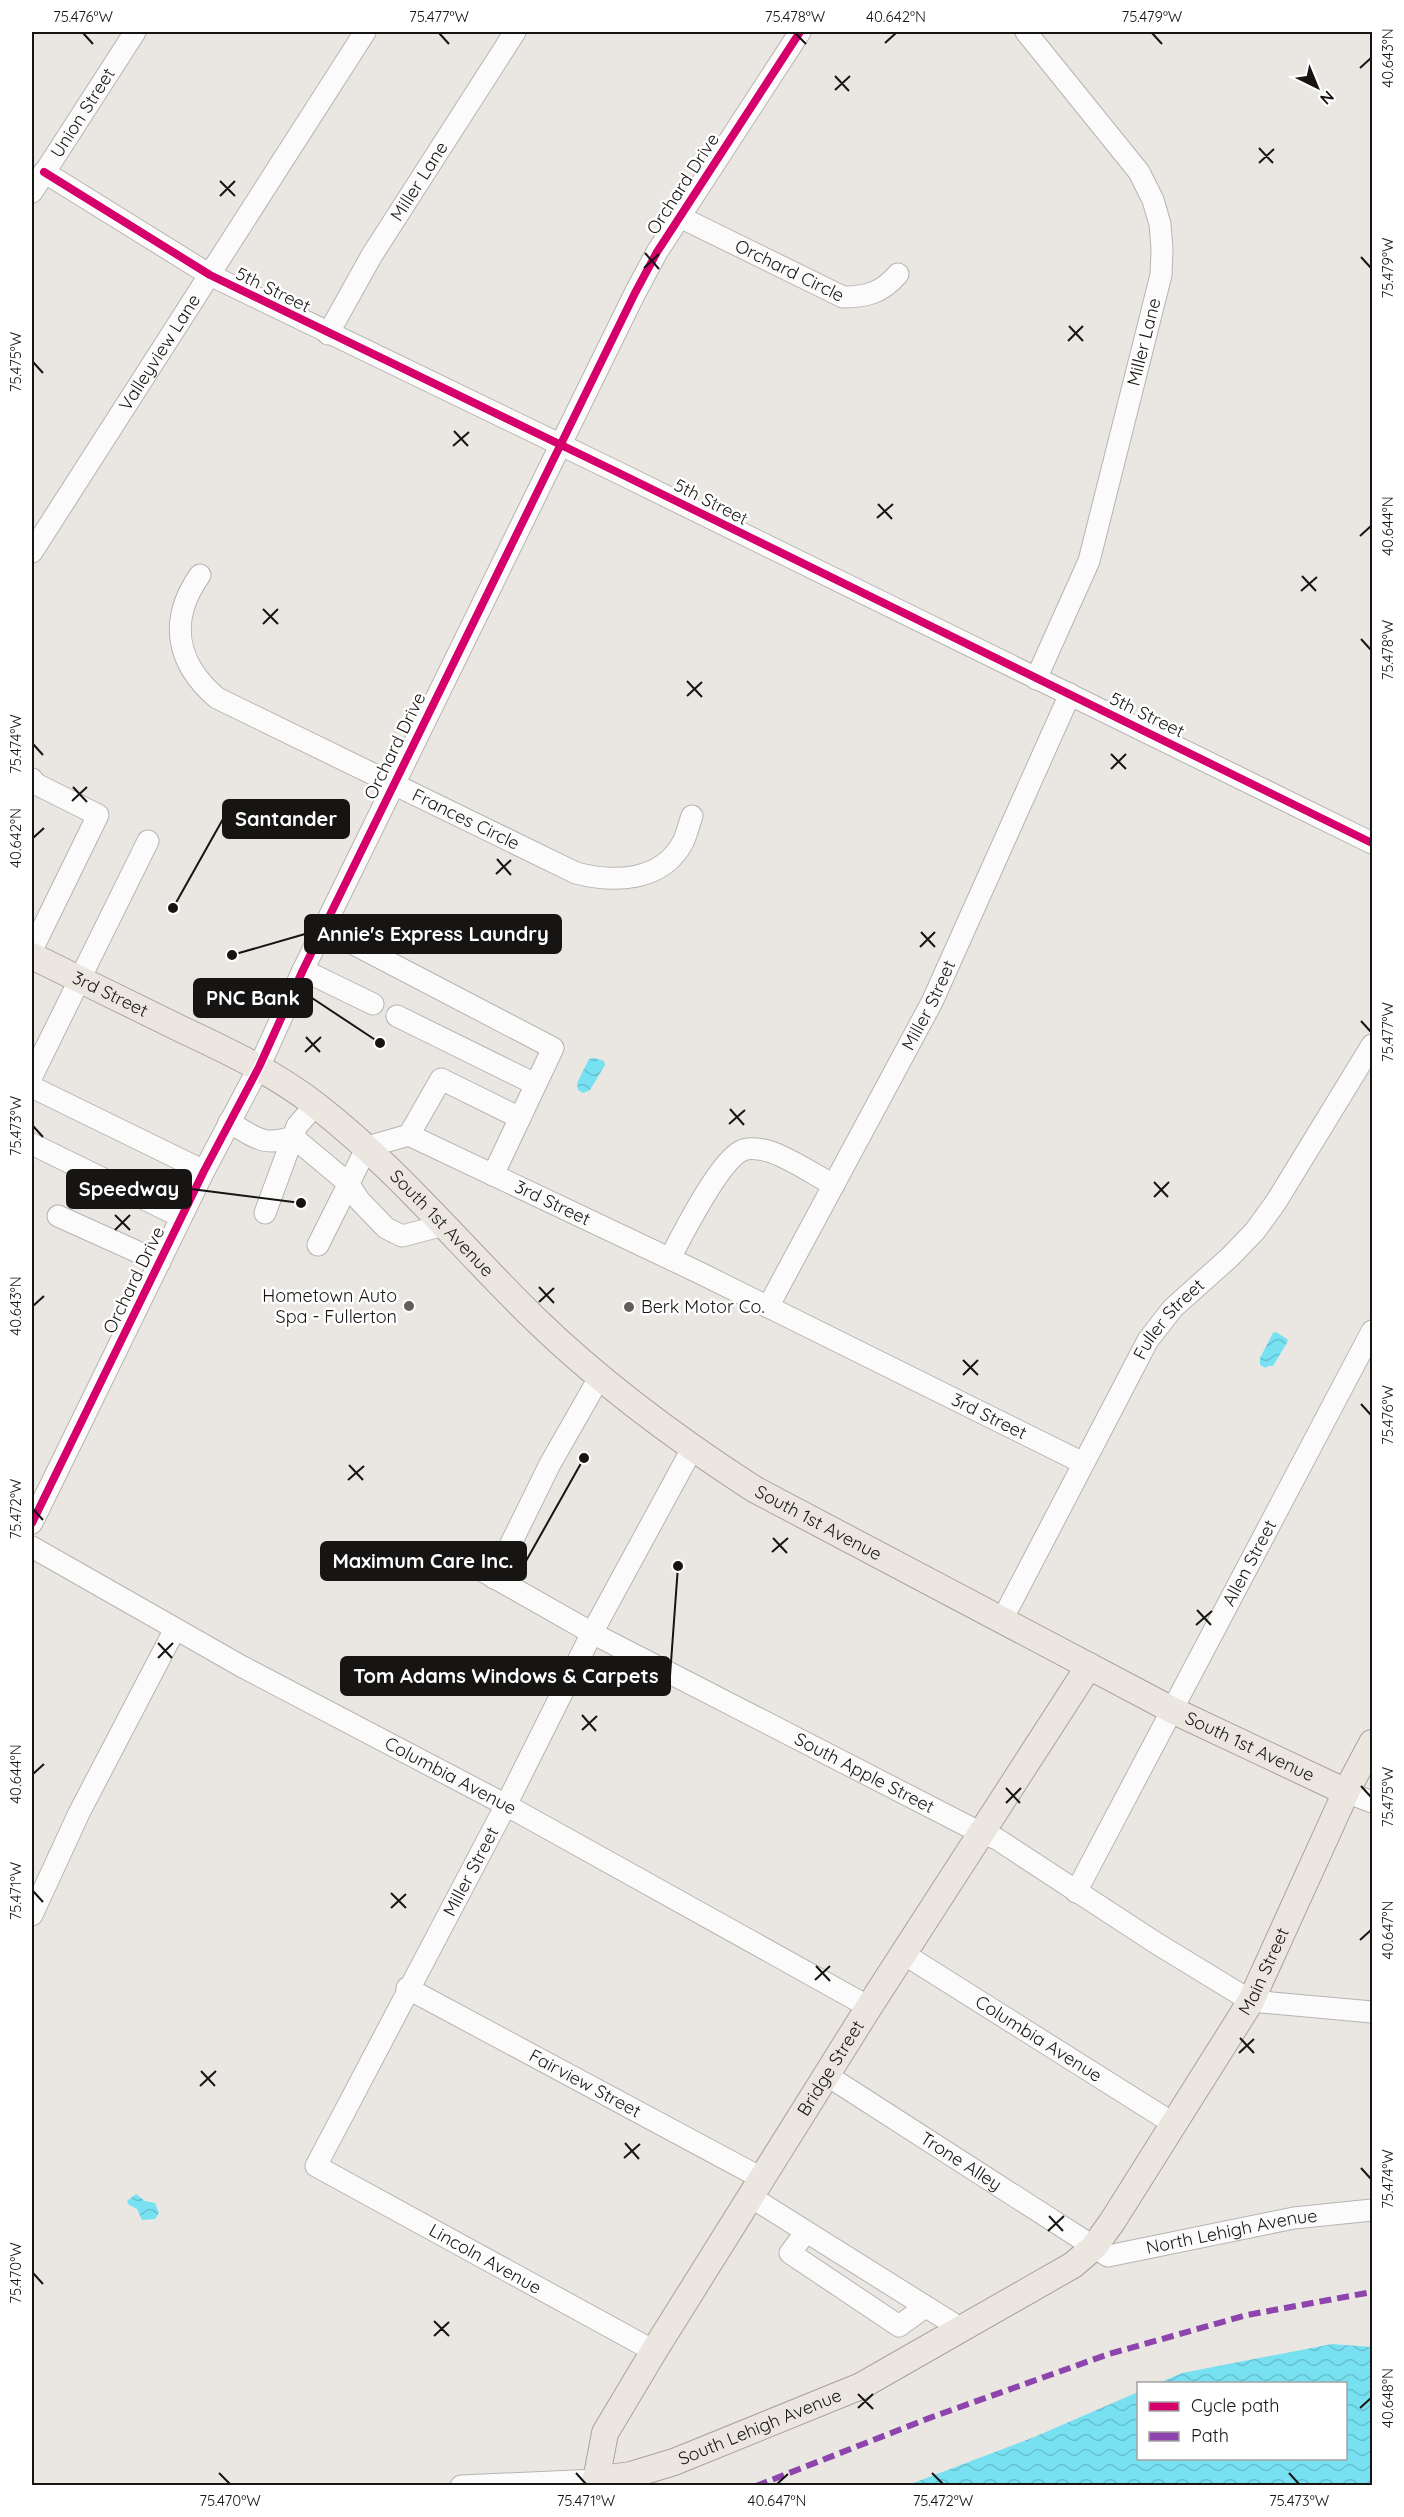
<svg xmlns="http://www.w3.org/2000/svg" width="1404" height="2517" font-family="Quicksand,sans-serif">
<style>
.water{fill:url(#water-waves)}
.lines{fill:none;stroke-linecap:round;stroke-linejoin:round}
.minor-casing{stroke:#b6b4b1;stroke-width:23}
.major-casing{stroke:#aaa297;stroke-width:28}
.minor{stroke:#fcfbfb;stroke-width:21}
.major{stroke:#ebe6e0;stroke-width:26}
.quiet{stroke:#8e44ad;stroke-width:6;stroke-dasharray:12 6;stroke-linecap:butt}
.cycleway-casing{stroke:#fff;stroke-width:11}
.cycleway{stroke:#d6006c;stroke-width:8}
.ticks{fill:none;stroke:#171513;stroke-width:2}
.poi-dot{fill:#615e5c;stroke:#fff;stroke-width:2}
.labels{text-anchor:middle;stroke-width:5;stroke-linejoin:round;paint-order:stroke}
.street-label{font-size:18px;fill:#171513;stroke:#fff}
.poi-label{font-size:18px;fill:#171513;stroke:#fff;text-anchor:end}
.leader{fill:none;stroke:#171513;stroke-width:2}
.callout-dot{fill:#171513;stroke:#fff;stroke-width:2}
.callout{fill:#171513;stroke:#171513;stroke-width:2}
.callout-label{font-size:20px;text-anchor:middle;font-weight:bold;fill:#fff}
.neatline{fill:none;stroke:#171513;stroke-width:2}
.ticks-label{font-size:15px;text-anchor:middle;fill:#171513}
</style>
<defs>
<pattern id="water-waves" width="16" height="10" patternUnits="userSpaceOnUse" patternTransform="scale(1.5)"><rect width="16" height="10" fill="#77e1f2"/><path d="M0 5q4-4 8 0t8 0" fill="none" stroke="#66c0cf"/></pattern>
</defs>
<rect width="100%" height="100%" fill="#eae7e3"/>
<path class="water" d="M594,1058L604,1061L605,1065L590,1090L583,1093L578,1090L577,1083L589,1059Z
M1276,1332L1287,1339L1288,1341L1273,1366H1268L1266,1368L1260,1365V1358L1273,1333Z
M136,2194L145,2201L155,2203L159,2213L155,2219L142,2220L137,2209L129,2205L127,2201Z
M1332,2344L1372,2347V2485H908L1032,2438L1138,2392V2458H1346V2384L1159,2383L1182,2373Z"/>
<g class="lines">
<defs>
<g id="minor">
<path d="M1026,32L1139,172L1153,200L1160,224L1162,249L1161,275L1089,561L1036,679"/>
<path d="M44,172L210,275L621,474L1372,843"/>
<path id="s1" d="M32,192L135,32"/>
<path id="s2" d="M680,217L843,297C866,297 882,293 898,274"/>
<path id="s3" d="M328,334L372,255L515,32"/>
<path id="s4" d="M32,552L365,32"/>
<path id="s5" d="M200,575C168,620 176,663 217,698L576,873C614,883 662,882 683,842C687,834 689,824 692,816"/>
<path d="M32,779L36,784L98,815L32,950"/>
<path d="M323,928L553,1048L493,1175"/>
<path d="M303,970L373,1004"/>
<path d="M397,1016L535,1084"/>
<path d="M32,1076L148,841"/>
<path d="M32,1087L204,1171"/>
<path d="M316,1104L297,1126L293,1137L348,1183L359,1200L386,1228L402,1236L444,1225"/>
<path d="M229,1122C255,1137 262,1147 293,1137"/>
<path d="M409,1135L441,1079L520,1118"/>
<path d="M32,1144L181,1217"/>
<path d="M265,1213L293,1137"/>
<path d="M58,1216L160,1262"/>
<path id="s6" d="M318,1245L367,1147L409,1135L700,1273L1083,1463"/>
<path d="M670,1258C683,1234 718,1163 741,1151C748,1147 760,1149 768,1151C789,1157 814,1175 834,1185"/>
<path id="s7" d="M768,1307L932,1002L1070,694"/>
<path d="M32,1523L204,1171L259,1067L303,970L635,293L657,252L800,32"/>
<path id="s8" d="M32,1547L241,1666L506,1805L869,2007"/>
<path id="s9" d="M467,1562L592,1633L981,1833L997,1839L1156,1943L1251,2001L1372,2012"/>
<path d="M494,1578L550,1464L599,1378"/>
<path id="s10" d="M1002,1620L1148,1340L1173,1308L1230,1257L1255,1231L1276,1202L1372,1045"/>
<path d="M1346,1792L1372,1802"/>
<path id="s11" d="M1076,1892L1372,1331"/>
<path d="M32,1915L79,1813L175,1629"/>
<path id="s12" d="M904,1954L1174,2124"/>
<path id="s13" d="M407,1988L763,2179"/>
<path id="s14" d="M828,2076L1108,2256L1294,2218L1372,2210"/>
<path d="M751,2197L960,2328"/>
<path d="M806,2232L790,2253L899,2326L925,2307"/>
<path id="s15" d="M654,2351L316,2166L506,1805L592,1633L692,1449"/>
<path d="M461,2486L595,2480"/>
</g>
<g id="major">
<path id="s16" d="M32,956C82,981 133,1005 183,1030C230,1052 276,1074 317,1106C398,1169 462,1248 535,1319C602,1384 675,1438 754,1489L1172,1710L1346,1792"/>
<path id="s17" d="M595,2480L631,2475L674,2462L861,2386L1073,2265L1094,2247L1112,2222L1251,2001L1346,1792L1372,1743"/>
<path id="s18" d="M595,2486L605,2433L654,2351L869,2007L1089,1666"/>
</g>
</defs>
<use href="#minor" class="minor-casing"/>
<use href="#major" class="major-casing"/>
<use href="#minor" class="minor"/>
<use href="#major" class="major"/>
<path class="quiet" d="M756,2486L932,2417L1109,2354L1247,2315L1372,2292"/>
<defs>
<path id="cycleway" d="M44,172L210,275L621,474L1372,843
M32,1523L204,1171L259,1067L303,970L635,293L657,252L800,32"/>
</defs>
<use href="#cycleway" class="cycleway-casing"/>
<use href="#cycleway" class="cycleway"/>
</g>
<path class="ticks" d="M83,33L93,44M439,33L449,44M795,33L806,44M1152,33L1162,44M885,43L896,33M1360,68L1371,58M835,76L849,91M835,90L850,76M1259,148L1273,163M1259,163L1274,149M220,181L235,196M220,196L235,181M645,253L659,269M1361,257L1371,268M644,268L659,254M1069,326L1083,341M1068,341L1083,326M33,362L43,373M454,431L468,446M453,446L469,432M878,504L892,519M877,518L893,504M1360,536L1371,526M1302,576L1316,591M1301,591L1317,577M263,609L278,624M263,624L278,609M1361,639L1371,650M687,681L702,697M687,696L702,682M33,744L43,755M1111,754L1126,769M1111,769L1126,754M73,787L87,802M72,801L87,787M33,838L44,828M497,859L511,875M496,874L511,860M921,932L935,947M920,947L935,932M1361,1021L1371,1032M306,1037L320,1052M305,1052L321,1037M730,1109L744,1125M729,1124L745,1110M33,1126L43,1137M1154,1182L1168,1197M1154,1197L1169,1182M115,1215L130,1230M115,1230L130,1215M539,1287L554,1303M539,1302L554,1288M33,1306L44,1296M963,1360L978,1375M963,1375L978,1360M1361,1404L1371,1415M349,1465L363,1480M348,1480L364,1466M33,1509L43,1520M773,1538L787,1553M772,1552L788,1538M1197,1610L1211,1625M1196,1625L1212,1611M158,1643L172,1658M158,1658L173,1643M582,1715L596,1731M582,1730L597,1716M33,1774L44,1764M1361,1786L1371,1797M1006,1788L1020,1803M1006,1803L1021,1788M33,1891L43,1902M391,1893L406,1908M391,1908L406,1894M1360,1940L1371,1930M816,1966L830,1981M815,1980L830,1966M1240,2038L1254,2053M1239,2053L1254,2039M201,2071L215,2086M200,2086L216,2071M625,2143L639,2159M624,2158L640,2144M1361,2168L1371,2179M1049,2216L1063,2231M1048,2231L1064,2216M33,2273L43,2284M434,2321L449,2336M434,2336L449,2322M858,2394L873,2409M858,2408L873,2394M1360,2408L1371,2398M219,2473L230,2484M576,2473L586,2484M932,2473L943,2484M1289,2473L1299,2484M777,2484L788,2474"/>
<g class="poi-dot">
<circle cx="409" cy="1306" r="6"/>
<circle cx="629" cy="1307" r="6"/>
</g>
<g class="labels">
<g class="street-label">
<text dy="6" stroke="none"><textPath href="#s1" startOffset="94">Union Street</textPath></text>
<text dy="6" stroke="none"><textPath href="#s3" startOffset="178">Miller Lane</textPath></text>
<text transform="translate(683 184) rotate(-57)" y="6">Orchard Drive</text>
<text dy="6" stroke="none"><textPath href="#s2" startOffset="122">Orchard Circle</textPath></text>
<text transform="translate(273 290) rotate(26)" y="6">5th Street</text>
<text transform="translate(1144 342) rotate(-76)" y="6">Miller Lane</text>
<text dy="6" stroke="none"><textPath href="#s4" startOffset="237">Valleyview Lane</textPath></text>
<text transform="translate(711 502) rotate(27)" y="6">5th Street</text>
<text transform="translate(1147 715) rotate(26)" y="6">5th Street</text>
<text transform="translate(395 746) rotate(-64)" y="6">Orchard Drive</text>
<text dy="6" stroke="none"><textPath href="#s5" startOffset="416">Frances Circle</textPath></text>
<text dy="6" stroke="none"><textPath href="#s16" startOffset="87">3rd Street</textPath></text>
<text dy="6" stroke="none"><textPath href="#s7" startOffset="342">Miller Street</textPath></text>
<text dy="6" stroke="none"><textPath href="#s6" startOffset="312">3rd Street</textPath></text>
<text dy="6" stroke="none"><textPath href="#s16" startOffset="494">South 1st Avenue</textPath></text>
<text transform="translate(134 1280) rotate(-64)" y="6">Orchard Drive</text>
<text dy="6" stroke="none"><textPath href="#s10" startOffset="345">Fuller Street</textPath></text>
<text dy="6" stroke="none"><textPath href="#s6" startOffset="798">3rd Street</textPath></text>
<text dy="6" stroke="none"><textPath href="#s16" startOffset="978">South 1st Avenue</textPath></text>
<text dy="6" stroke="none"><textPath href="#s11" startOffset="372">Allen Street</textPath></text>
<text dy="6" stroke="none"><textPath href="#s16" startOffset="1464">South 1st Avenue</textPath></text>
<text dy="6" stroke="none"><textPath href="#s9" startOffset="450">South Apple Street</textPath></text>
<text dy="6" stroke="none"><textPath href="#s8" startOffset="477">Columbia Avenue</textPath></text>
<text dy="6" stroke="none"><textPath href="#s15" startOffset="718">Miller Street</textPath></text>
<text dy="6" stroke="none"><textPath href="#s17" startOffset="879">Main Street</textPath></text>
<text dy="6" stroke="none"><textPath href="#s12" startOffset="159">Columbia Avenue</textPath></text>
<text dy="6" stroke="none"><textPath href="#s18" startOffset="483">Bridge Street</textPath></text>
<text dy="6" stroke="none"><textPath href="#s13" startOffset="202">Fairview Street</textPath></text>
<text dy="6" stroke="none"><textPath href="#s14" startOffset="158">Trone Alley</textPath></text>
<text dy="6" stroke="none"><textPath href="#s14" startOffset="459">North Lehigh Avenue</textPath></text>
<text transform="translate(485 2259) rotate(29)" y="6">Lincoln Avenue</text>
<text dy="6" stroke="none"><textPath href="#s17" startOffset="174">South Lehigh Avenue</textPath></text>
</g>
<g class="poi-label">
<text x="397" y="1302">Hometown Auto<tspan x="397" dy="21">Spa - Fullerton</tspan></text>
<text x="641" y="1313" text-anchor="start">Berk Motor Co.</text>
</g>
</g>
<path class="leader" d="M173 908L223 819M232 955L305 934M380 1043L312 998M301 1203L191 1189M584 1458L526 1561M678 1566L670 1676"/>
<g class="callout-dot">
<circle cx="173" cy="908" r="6"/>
<circle cx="232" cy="955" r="6"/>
<circle cx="380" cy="1043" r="6"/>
<circle cx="301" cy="1203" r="6"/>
<circle cx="584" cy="1458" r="6"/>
<circle cx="678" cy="1566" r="6"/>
</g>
<g class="callout">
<rect x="223" y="800" width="126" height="38" rx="6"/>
<rect x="305" y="915" width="256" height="38" rx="6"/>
<rect x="194" y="979" width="118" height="38" rx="6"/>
<rect x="67" y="1170" width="124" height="38" rx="6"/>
<rect x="321" y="1542" width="205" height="38" rx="6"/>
<rect x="341" y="1657" width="329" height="38" rx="6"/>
</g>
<g class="callout-label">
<text x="286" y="826">Santander</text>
<text x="433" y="941">Annie's Express Laundry</text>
<text x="253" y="1005">PNC Bank</text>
<text x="129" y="1196">Speedway</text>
<text x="423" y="1568">Maximum Care Inc.</text>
<text x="506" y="1683">Tom Adams Windows &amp; Carpets</text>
</g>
<rect width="1404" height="2517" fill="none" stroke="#ffffff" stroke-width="66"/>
<rect x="1137" y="2382" width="210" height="78" fill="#ffffff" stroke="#a2a1a1" stroke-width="1.5"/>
<rect x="1149" y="2402" width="30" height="9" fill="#d6006c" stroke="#a2a1a1" stroke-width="1.5"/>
<text x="1191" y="2412" font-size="18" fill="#171513">Cycle path</text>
<rect x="1149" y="2432" width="30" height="9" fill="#8e44ad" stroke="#a2a1a1" stroke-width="1.5"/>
<text x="1191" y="2442" font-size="18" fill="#171513">Path</text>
<g transform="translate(1317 87) rotate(137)" stroke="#ffffff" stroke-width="4.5" paint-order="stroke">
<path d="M0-4.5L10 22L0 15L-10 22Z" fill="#171513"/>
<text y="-9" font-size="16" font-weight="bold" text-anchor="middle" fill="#171513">N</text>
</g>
<rect x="33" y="33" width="1338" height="2451" class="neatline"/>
<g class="ticks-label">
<text x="83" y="22">75.476°W</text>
<text x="439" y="22">75.477°W</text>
<text x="795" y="22">75.478°W</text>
<text x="896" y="22">40.642°N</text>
<text x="1152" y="22">75.479°W</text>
<text transform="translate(1388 58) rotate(-90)" y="5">40.643°N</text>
<text transform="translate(1388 268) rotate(-90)" y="5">75.479°W</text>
<text transform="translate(16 362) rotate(-90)" y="5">75.475°W</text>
<text transform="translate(1388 526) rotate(-90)" y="5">40.644°N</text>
<text transform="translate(1388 650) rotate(-90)" y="5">75.478°W</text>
<text transform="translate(16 744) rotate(-90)" y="5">75.474°W</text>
<text transform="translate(16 838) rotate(-90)" y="5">40.642°N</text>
<text transform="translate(1388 1032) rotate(-90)" y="5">75.477°W</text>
<text transform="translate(16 1126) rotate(-90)" y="5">75.473°W</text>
<text transform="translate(16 1306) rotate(-90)" y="5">40.643°N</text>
<text transform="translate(1388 1415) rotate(-90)" y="5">75.476°W</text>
<text transform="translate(16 1509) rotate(-90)" y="5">75.472°W</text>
<text transform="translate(16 1774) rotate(-90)" y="5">40.644°N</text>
<text transform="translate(1388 1797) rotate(-90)" y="5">75.475°W</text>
<text transform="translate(16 1891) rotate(-90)" y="5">75.471°W</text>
<text transform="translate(1388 1930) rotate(-90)" y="5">40.647°N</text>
<text transform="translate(1388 2179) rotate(-90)" y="5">75.474°W</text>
<text transform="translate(16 2273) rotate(-90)" y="5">75.470°W</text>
<text transform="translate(1388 2398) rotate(-90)" y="5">40.648°N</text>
<text x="230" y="2506">75.470°W</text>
<text x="586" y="2506">75.471°W</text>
<text x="777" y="2506">40.647°N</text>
<text x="943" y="2506">75.472°W</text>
<text x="1299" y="2506">75.473°W</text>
</g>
</svg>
